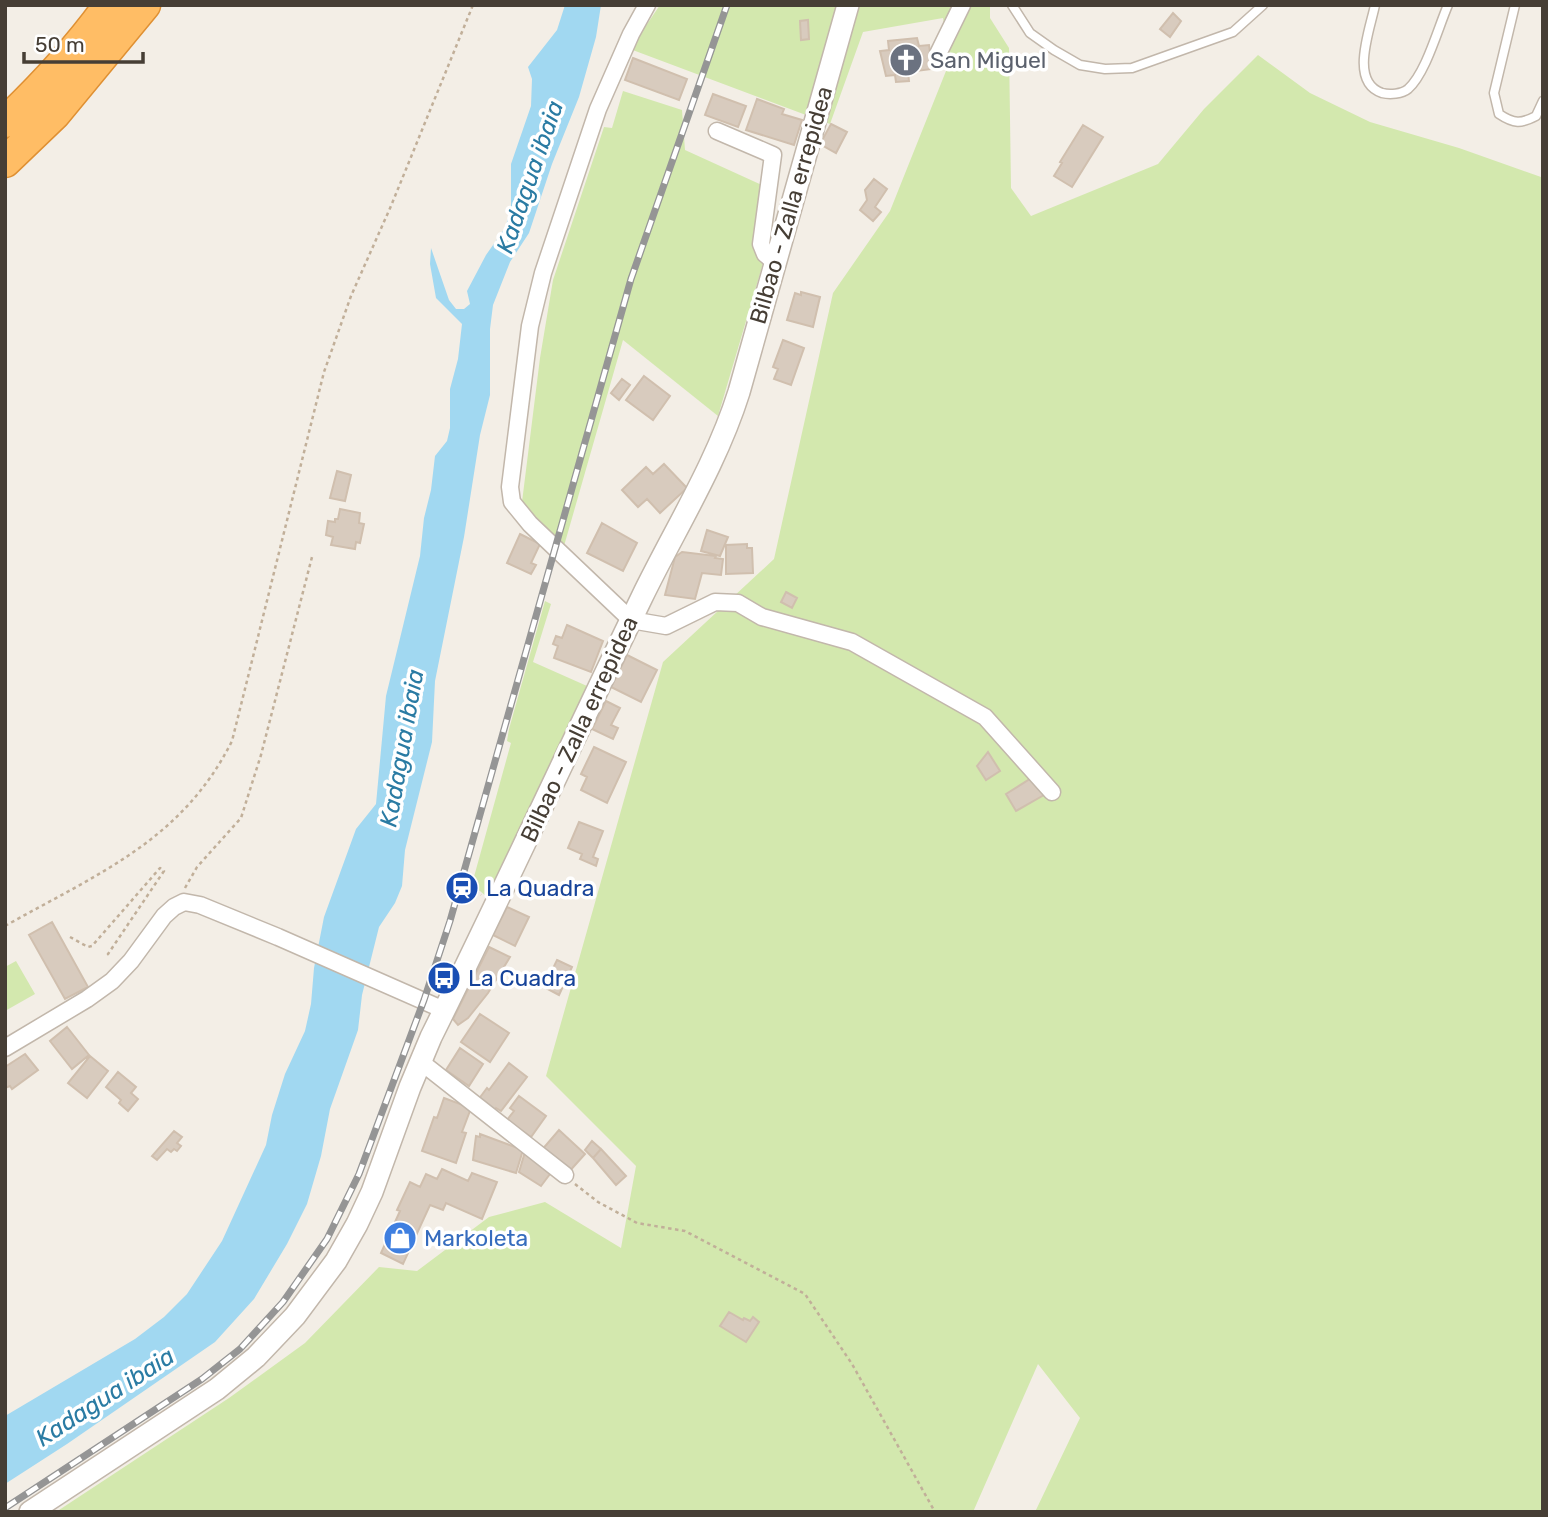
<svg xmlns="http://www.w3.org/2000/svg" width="1548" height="1517" font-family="Rubik,sans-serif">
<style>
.green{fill:#d3e8ae}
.water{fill:#a1d8f1}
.building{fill:#d8cbbe;stroke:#d0bfae;stroke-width:2}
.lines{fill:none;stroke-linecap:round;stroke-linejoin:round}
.service-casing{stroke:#c2b7ab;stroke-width:11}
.minor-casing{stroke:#c2b7ab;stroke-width:19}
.tertiary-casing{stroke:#c2b7ab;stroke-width:24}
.motorway-casing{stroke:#df9033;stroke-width:33}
.path{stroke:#c1af99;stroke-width:2.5;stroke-dasharray:3.5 3.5;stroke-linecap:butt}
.service{stroke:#fff;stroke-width:8}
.minor{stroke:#fff;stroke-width:16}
.tertiary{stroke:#fff;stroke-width:21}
.motorway{stroke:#ffbd65;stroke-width:30}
.rail-casing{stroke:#959595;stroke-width:7}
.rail{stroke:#fff;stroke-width:4.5;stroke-dasharray:13;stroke-linecap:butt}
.labels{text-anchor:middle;stroke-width:7;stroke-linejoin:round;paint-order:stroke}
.worship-label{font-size:23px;fill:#5b616d;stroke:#fff;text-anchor:start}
.street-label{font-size:23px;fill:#463e35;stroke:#fff}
.transit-label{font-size:23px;fill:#164399;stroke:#fff;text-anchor:start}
.shop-label{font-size:23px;fill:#366cbe;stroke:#fff;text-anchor:start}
.water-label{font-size:24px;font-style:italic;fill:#2a7ba3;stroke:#fff}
</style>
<rect width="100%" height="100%" fill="#f3eee6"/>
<path class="green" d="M660,5H990V18L1009,48L1011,188L1031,216L1158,164L1204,109L1258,55L1310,93L1370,122L1459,148L1541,177L1543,1512H1035L1080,1418L1038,1364L973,1512H56L229,1398L305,1343L379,1267L417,1271L489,1217L545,1202L621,1248L636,1166L546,1076L663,662L774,559L833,293L890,211L950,61L943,18L863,32L830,124L630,49Z
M623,91L682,110L685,150L766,187L764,260L718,416L623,340L564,546L522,502L540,358L553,280L604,127L612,128Z
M545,601L551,604L533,662L587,686L488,898L472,884L511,743L507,741L509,729Z
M16,961L35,994L5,1011V967Z"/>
<path class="water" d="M565,5H601L596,37L579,97L552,164L529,233L510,262L493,305L490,329V395L480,435L464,537L435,681L432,742L405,850L402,886L395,903L379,927L362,995L358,1030L330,1109L321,1156L307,1204L287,1244L254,1299L215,1342L67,1444L5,1484V1416L135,1339L164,1317L187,1294L222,1241L266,1145L272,1115L285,1074L305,1031L311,1004L314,968L324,917L356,829L376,804L386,696L420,556L424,518L431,490L435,456L447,441L450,428V389L458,359L462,324L436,298L430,264L431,248L449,300L456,309H464L470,304L467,291L486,255L505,228L511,209V164L531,106L532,79L528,67L557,30Z"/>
<path class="building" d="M1173,13L1181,21L1170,37L1160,29Z
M808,20L809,39L801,40L800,21Z
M917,38L919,46L929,45L932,69L908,72L909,81L896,82L895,75L886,76L880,51L889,50L888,41Z
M633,58L687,79L679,100L625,80Z
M713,94L746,106L738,127L705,115Z
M757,99L784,109L782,114L802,120L794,145L746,130Z
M831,124L847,132L836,153L820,144Z
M1083,125L1103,137L1072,187L1054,176L1062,163L1060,162Z
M874,179L887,189L875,207L881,212L873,221L860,210L867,200L865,190Z
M801,292L820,297L813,327L787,320L795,293L801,295Z
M783,340L804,348L791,385L774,379L778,369L773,367Z
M644,376L670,396L653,420L626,400Z
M622,379L630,385L619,400L611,393Z
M664,464L687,488L660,513L647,499L638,507L622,490L646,467L653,474Z
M337,471L351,475L345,501L330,498Z
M340,509L360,513L359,523L364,524L360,543L356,542L355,549L331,545L333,537L326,535L328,521L335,522V519H338Z
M602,523L637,543L623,571L587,553Z
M707,530L728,537L720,556L701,551Z
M520,534L540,544L531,563L536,565L531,574L507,563Z
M747,544V548H752L753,573L726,574V545Z
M682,552L716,556L715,558L723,559L721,575L702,573L695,599L665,595L675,557Z
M786,592L797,598L792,608L781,602Z
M567,625L603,641L591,672L554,658L558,646L553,644L556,636L562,638Z
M627,655L657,670L641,702L611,687Z
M606,701L620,708L611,725L618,728L613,739L592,729Z
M594,747L626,762L607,803L581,790L587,777L581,774Z
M988,752L1000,771L986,780L977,766Z
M1033,777L1044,795L1016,811L1006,794Z
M579,822L603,831L593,857L598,859L596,866L580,859L582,854L568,848Z
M507,907L529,917L515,946L493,935Z
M52,922L88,987L65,999L29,935Z
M489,947L510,957L488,993L468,1018L458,1025L453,1019Z
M557,960L572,967L559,995L544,987Z
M480,1014L509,1033L490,1062L461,1042Z
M67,1027L89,1055L72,1069L50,1041Z
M460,1048L483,1064L469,1086L446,1070Z
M25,1054L38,1070L12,1089L10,1086L5,1088V1067Z
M90,1056L108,1071L87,1098L68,1083Z
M509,1063L527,1077L501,1111L496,1108L493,1112L478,1100L487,1088L489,1090Z
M118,1072L136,1087L131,1093L138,1099L128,1111L119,1103L121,1100L106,1087Z
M519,1096L546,1116L531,1137L507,1120L514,1111L510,1108Z
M444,1098L471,1108L462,1132L466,1133L456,1163L422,1151L434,1117L437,1118Z
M559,1130L585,1154L567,1174L541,1151Z
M174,1131L182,1137L177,1143L181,1146L177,1151L174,1149L171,1152L167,1149L157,1160L152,1156Z
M480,1134L523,1150L516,1173L473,1160L476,1136L480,1137Z
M592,1141L601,1149L593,1158L585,1150Z
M601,1149L626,1176L616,1185L593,1158Z
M525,1152L547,1168L545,1170L550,1174L541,1186L519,1172Z
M442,1169L468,1181L472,1173L497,1182L482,1219L446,1203L443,1210L430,1205L403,1264L381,1253L400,1211L397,1210L410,1182L420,1187L426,1174L437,1179Z
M729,1312L743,1320L744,1318L750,1321L753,1317L759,1322L746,1342L720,1326Z"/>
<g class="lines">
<defs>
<path id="service" d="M1012,5L1030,33L1054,50L1080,65L1105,69L1132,68L1233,32L1263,5
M1375,5C1370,30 1349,82 1382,93C1390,95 1402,94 1408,89C1426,73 1438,28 1448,5
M1515,5L1494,93L1499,114C1514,124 1521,124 1536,116L1543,101"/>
<path id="minor" d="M647,5L631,34L598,109L543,273L530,326L510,487L512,502L530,524L631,620L666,626L715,602L738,603L762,617L852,642L985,717L1052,792
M938,54L962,5
M717,131L773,155L761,244L765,254L776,263
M5,1048L87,999L112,981L131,961L164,916L174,907L184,902L200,905L278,937L444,1010
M421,1062L565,1175"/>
<path id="tertiary" d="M30,1512L217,1389L256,1357L295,1316L336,1261L357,1224L372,1192L410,1087L431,1037C503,892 571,744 642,597C675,529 716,465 739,392L848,5"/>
<path id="motorway" d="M5,122C43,86 78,48 109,5
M5,162L55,114L145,5"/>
</defs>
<use href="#service" class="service-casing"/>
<use href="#minor" class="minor-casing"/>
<use href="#tertiary" class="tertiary-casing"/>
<use href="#motorway" class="motorway-casing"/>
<path class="path" d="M185,888L197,867L241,818L261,755L312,557
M475,891L481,895
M5,926C97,874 182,841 232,741L324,372L351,296L391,206L473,5
M70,937L88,947L92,946L160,868L164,871L108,954L111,957
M575,1184L598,1202L637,1223L685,1231L805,1294L852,1364L935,1512"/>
<use href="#service" class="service"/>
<use href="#minor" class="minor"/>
<use href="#tertiary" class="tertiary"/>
<use href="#motorway" class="motorway"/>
<defs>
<path id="rail" d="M5,1508L202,1379L240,1349L283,1302L327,1239L359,1174L424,1000L450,921L631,279L727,5"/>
</defs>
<use href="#rail" class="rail-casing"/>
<use href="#rail" class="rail"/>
</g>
<defs>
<symbol id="church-disc" viewBox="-11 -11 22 22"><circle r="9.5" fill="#6b7280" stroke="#fff"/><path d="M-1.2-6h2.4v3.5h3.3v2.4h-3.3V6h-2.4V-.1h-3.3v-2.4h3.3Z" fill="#fff"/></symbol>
<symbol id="station-disc" viewBox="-11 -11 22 22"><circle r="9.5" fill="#1a4fb4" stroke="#fff"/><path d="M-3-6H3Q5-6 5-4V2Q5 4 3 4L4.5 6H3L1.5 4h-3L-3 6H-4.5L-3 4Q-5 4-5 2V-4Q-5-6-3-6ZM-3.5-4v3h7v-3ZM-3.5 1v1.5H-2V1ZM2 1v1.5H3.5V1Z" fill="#fff"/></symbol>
<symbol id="bus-disc" viewBox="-11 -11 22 22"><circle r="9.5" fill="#1a4fb4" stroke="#fff"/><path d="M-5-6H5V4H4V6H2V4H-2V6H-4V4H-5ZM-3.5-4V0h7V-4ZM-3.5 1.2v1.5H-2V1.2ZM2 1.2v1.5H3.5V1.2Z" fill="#fff"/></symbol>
<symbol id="shop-disc" viewBox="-11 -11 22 22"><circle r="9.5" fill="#3f7fe0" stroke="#fff"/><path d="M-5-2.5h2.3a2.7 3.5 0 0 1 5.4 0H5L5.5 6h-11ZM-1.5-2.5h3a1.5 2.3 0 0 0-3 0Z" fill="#fff"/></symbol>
</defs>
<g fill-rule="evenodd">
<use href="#church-disc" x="887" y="41" width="38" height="38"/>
<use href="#station-disc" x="443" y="869" width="38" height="38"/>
<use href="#bus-disc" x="425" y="959" width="38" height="38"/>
<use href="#shop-disc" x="381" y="1219" width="38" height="38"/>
</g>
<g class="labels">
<g class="worship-label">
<text x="930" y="68">San Miguel</text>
</g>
<g class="street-label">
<text transform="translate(791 205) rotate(-74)" y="8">Bilbao - Zalla errepidea</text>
<text transform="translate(579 729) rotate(-65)" y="8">Bilbao - Zalla errepidea</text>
</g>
<g class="transit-label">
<text x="486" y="896">La Quadra</text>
<text x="468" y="986">La Cuadra</text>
</g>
<g class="shop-label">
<text x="424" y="1246">Markoleta</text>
</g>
<g class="water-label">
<text transform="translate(530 177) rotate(-71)" y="8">Kadagua ibaia</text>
<text transform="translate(402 748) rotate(-80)" y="8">Kadagua ibaia</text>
<text transform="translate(105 1397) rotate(-33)" y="8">Kadagua ibaia</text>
</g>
</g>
<rect width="1548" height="1517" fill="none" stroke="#463e35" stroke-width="14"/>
<path d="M24 52v10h119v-10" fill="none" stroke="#463e35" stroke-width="3.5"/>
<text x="35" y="52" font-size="21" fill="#463e35" stroke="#ffffff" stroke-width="5" paint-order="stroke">50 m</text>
</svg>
